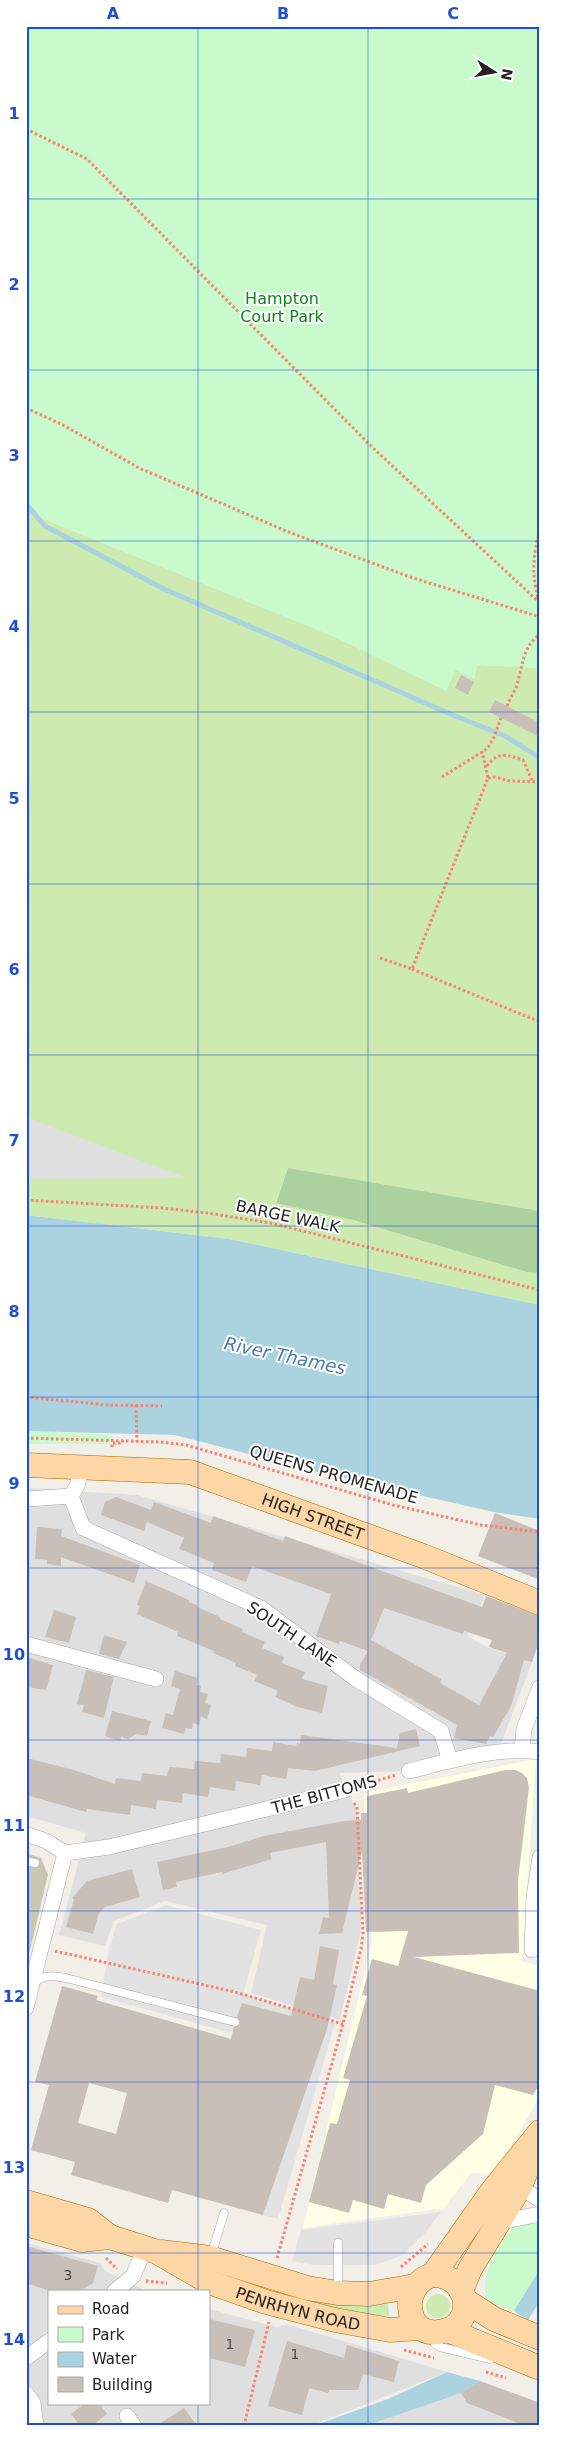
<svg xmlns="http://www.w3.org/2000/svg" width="566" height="2452" font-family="'DejaVu Sans',sans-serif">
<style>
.residential{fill:#e0dfdf}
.education{fill:#ffffe5}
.construction{fill:#c7c7b4}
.grass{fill:#cdebb0}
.forest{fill:#add19e}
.park{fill:#c8facc}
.parking{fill:#e2e2e2}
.water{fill:#aad3df}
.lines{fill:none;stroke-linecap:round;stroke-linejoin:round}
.stream{stroke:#aad3df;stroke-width:5}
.building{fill:#c7bfb8;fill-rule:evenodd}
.lane-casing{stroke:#a9a9a9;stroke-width:9}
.street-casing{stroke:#a9a9a9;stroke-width:16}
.primary-casing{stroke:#a06b00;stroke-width:25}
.path{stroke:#fa8072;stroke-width:3;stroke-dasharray:2.5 2.5;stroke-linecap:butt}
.lane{stroke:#fff;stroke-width:8}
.street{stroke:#fff;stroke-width:15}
.primary{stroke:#fcd6a4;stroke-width:24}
.grid{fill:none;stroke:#1d4ed8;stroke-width:1;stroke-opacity:0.55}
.labels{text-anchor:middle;stroke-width:4;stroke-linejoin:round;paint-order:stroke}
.number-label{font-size:14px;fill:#4b4948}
.park-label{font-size:16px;fill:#0c8416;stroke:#fff}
.street-label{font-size:16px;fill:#222;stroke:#fff}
.water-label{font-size:18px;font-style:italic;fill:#4a7aab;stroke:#fff}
.neatline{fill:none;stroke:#1d4ed8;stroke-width:2}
.grid-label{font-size:16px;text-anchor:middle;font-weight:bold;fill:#1d4ed8}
</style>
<rect width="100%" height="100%" fill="#f2efe9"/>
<path class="residential" d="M26,1112L276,1203L26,1183Z
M26,1488L137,1495L485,1595L467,1636L487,1647L532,1662L501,1744L482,1756L409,1771L339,1773L357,1811L361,1930L340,2020L251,1993L267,1925L165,1901L114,1921L105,1946L59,1935L86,1833L26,1816Z
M26,2243L100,2263L105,2271L147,2291H49V2403H209V2309L277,2327L286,2324L447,2372L310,2426H26Z
M480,2381L540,2403V2426H365Z"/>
<path class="education" d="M536,1759L522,1961L540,1966V2095L495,2175L471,2173L444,2208L303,2228L372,1941L364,1793Z"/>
<path class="construction" d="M26,1853L41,1858L48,1875L26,1967Z"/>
<path class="grass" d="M26,512L333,636L446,690L455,670L478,665L540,668V1211L288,1168L276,1202L353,1220L527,1272L540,1273V1305L229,1239L26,1215V1179L186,1178L26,1117Z
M288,2291C328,2302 346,2307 388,2304L389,2315L371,2316L286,2297Z
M426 2306a12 12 0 1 1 24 0a12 12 0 1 1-24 0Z"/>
<path class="forest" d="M288,1168L540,1211V1273L527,1272L353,1220L276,1203Z"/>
<path class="park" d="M26,26H540V668L478,665L474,679L455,670L446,691L333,636L26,512Z
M26,1431L112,1435L110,1444H26Z
M529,2224H540V2269L514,2311L487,2300C479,2270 498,2249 514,2226Z"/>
<path class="parking" d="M166,1905L261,1930L243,1994L335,2023L278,2219L188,2195L232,2033L101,1997L109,1948L117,1924Z
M441,2212L424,2234L403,2255L375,2265H314L292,2261L301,2230Z"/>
<path class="water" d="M26,1215L229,1239L540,1305V1519L494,1512L325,1474L175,1435L26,1431Z
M540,2269V2301L528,2320L514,2311Z
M447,2372L480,2381L461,2393L365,2426H313L388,2399Z"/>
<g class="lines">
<path class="stream" d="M26,504L45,526L164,589L455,716L505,736L540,758"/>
</g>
<path class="building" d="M461,675L474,682L468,695L455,688Z
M495,700L540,723V737L489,712Z
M116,1497L151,1510L154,1502L211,1523L213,1516L283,1541L285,1536L482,1607L486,1596L540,1616V1639L532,1662L524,1660L511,1706L493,1737L490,1736L486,1744L454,1738L457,1725L360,1670V1665L368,1651L340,1641L339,1644L316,1636L331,1594L252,1566L246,1582L212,1570L214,1563L179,1549L184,1538L147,1522L144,1531L101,1515L105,1502ZM384,1608L463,1634L464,1631L492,1640L489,1647L507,1653L479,1705L440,1683L441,1679L371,1640Z
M495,1513L540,1531V1580L478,1556Z
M37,1527L62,1529L61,1536L140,1565L134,1583L61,1557V1566L47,1564V1560L35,1559Z
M146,1581L189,1600V1602L197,1605V1607L220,1617V1619L243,1629L242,1632L265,1642L262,1648L284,1657L282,1663L305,1672L302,1679L328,1686L322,1713L297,1707L275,1697L278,1691L254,1681L257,1675L235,1666L236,1663L213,1653L214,1651L177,1636L178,1632L137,1614L140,1606L137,1605Z
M54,1610L76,1617L69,1643L45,1637Z
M104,1635L127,1642L119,1659L99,1654Z
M26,1657L53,1665L46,1690L26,1687Z
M86,1670L114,1677L104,1718L82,1712L84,1705L77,1704Z
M175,1671L198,1678L196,1685L201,1686L200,1692L208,1694L205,1703L211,1705L207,1719L201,1717L199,1725L193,1723L192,1729L186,1728L184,1734L162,1728L166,1713L173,1715L180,1689L171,1686Z
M112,1711L151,1721L147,1736L136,1734L128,1739L121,1737L120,1741L105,1736Z
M416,1729L420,1746L315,1771L288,1768L286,1779L262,1775L260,1785L236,1781L235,1791L210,1787L208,1797L183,1793L182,1803L157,1800L156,1809L131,1805L130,1815L87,1809L86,1812L26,1795V1758L74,1770L115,1784L116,1778L141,1781L142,1773L167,1776L169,1767L194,1769L195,1761L220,1763L221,1754L246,1757L247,1748L272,1751L273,1742L296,1746L297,1743L300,1744L301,1735L397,1748L400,1733Z
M505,1770H515L522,1773L527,1778L529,1788L518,1880L519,1953L414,1957L540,1991V2083L533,2095L495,2085L483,2134L426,2185L421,2203L388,2194L384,2209L353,2200L349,2213L309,2202L330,2123L337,2124L350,2080L343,2078L367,1996L362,1995L372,1959L398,1966L408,1931L366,1932L362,1851L342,1933L319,1934L323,1917L329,1918L326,1842L270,1853L272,1859L222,1874V1872L176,1882L177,1887L163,1890L157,1862L228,1847L264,1836L344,1821L361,1820V1813H367V1796L407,1788L408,1793Z
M132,1869L140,1897L105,1907L99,1913L93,1934L66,1927L74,1899L72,1898L87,1881Z
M320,1946L339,1950L333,1984L337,1985L327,2029L263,2215L172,2190L168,2203L71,2175L75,2162L31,2150L49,2085L35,2082L62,1986L98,1996L96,2000L231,2039L234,2027L240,2024L237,2017L242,2003L291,2016L300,1977L314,1980ZM89,2083L127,2093L116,2134L78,2123Z
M26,2246L98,2266L93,2283L80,2291H50L26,2283Z
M209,2319L255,2330L245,2367L209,2358Z
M287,2341L344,2358L347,2345L399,2361L394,2382L363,2374L358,2390H329L328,2393L309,2388L302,2415L268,2406Z
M480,2381L540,2403V2426H526L467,2403L461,2393Z
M85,2403H99L107,2414L92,2426H80L71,2414Z
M184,2408L197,2426H156Z"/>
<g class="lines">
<defs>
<path id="lane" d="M26,1861L35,1863
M34,1983C43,1974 55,1976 66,1978L235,2022
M211,2256L224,2213
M338,2291V2243
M431,2336L435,2344L440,2347L490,2359"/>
<path id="street" d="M71,1496L83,1528L261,1608L356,1679L441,1731L450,1761
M71,1496L78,1484L79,1468
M26,1499L71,1496
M26,1644L156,1679
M522,1749L524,1729L540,1687
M409,1771C449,1761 499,1746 540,1752
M26,1834L46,1841L65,1853L109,1847L345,1790
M532,1950L534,1897L540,1857
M26,2008L65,1853
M520,2187L540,2200
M499,2222L540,2214
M115,2291L133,2276L145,2248
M26,2358L49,2341
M26,2393L33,2403L36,2426
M127,2416L134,2426"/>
<g id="primary">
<path id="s1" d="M26,1465L190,1472L423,1556L540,1603"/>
<path d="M26,2202L88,2220L110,2237"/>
<path id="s2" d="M26,2224L82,2240L110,2237L145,2248L157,2252L209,2282L266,2302L335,2320L390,2330L419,2328"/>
<path d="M161,2252L210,2258L307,2288L338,2293L369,2294L415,2286"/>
<path d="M433,2275C471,2275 478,2327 439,2332C403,2337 400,2283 433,2275Z"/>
<path d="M433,2275L493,2190L540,2132"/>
<path d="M461,2291L470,2269L520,2187L536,2144"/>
<path d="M466,2301L494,2319L540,2338"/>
<path d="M447,2330L540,2368"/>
</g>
</defs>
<use href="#lane" class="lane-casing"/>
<use href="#street" class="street-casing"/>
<use href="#primary" class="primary-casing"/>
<path class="path" d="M26,129L87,159L372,447L540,603
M26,408L63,425L139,468L286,531L410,577L540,617
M539,602C531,573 533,557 540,528
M507,706C509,700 513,694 516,688C523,668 521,648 540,634
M487,766C498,751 507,755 523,760L532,780
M442,777L487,749L494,737L501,718
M488,778L495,777L510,781L540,782
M380,958L412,969L488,778L482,751
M412,969L540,1022
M26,1200L162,1208L207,1213L271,1223L540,1290
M26,1397L108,1405L162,1406
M136,1405L137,1442
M26,1438L161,1442L186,1445L393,1505L481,1525L540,1532
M112,1447V1443H122L123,1440
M359,1786L396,1775
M55,1951L235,1992L343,2024
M106,2258L117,2269
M277,2258L343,2024L361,1949L363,1934L357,1807L353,1802
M401,2267L428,2244
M146,2281L167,2283
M404,2350L434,2358
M486,2372L506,2378
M244,2426L269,2322"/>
<use href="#lane" class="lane"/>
<use href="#street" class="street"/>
<use href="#primary" class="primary"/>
</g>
<path class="grid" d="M198,26V2291M368,26V2426M26,199H540M26,370H540M26,541H540M26,712H540M26,884H540M26,1055H540M26,1226H540M26,1397H540M26,1568H540M26,1740H540M26,1911H540M26,2082H540M26,2253H540M198,2403V2426"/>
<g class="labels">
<g class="number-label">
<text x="68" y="2280">3</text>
<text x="230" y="2349">1</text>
<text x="295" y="2359">1</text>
</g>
<g class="park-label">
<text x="282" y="304">Hampton<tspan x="282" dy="18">Court Park</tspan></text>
</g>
<g class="street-label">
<text transform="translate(288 1216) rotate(12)" y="6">BARGE WALK</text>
<text transform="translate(334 1474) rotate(16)" y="6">QUEENS PROMENADE</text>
<text dy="6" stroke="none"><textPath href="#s1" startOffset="295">HIGH STREET</textPath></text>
<text transform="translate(292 1634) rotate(34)" y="6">SOUTH LANE</text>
<text transform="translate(324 1794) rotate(-15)" y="6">THE BITTOMS</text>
<text dy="6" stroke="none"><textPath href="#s2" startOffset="289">PENRHYN ROAD</textPath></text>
</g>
<g class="water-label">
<text transform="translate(285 1356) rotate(12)" y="6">River Thames</text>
</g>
</g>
<rect width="566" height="2452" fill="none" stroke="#ffffff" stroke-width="55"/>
<rect x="48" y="2290" width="162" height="115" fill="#ffffff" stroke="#a7a7a7"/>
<rect x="58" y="2306" width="25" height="8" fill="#fcd6a4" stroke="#a7a7a7"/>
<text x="92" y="2314" font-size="15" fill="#222222">Road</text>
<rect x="58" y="2327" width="25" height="15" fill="#c8facc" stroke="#a7a7a7"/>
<text x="92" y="2340" font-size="15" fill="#222222">Park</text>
<rect x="58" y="2352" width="25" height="15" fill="#aad3df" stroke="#a7a7a7"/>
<text x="92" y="2364" font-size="15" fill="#222222">Water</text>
<rect x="58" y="2377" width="25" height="15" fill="#c7bfb8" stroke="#a7a7a7"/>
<text x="92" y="2390" font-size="15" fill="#222222">Building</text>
<g transform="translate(494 72) rotate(101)" stroke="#ffffff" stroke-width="4" paint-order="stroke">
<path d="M0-4L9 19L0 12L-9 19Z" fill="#222222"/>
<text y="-8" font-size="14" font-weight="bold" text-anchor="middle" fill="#222222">N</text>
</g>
<rect x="28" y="28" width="510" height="2396" class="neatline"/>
<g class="grid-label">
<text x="113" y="19">A</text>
<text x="283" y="19">B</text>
<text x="453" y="19">C</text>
<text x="14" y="119">1</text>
<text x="14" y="290">2</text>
<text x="14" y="461">3</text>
<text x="14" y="632">4</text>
<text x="14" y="804">5</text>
<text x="14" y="975">6</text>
<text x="14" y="1146">7</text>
<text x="14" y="1317">8</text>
<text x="14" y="1489">9</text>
<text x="14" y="1660">10</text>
<text x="14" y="1831">11</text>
<text x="14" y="2002">12</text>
<text x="14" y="2173">13</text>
<text x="14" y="2345">14</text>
</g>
</svg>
